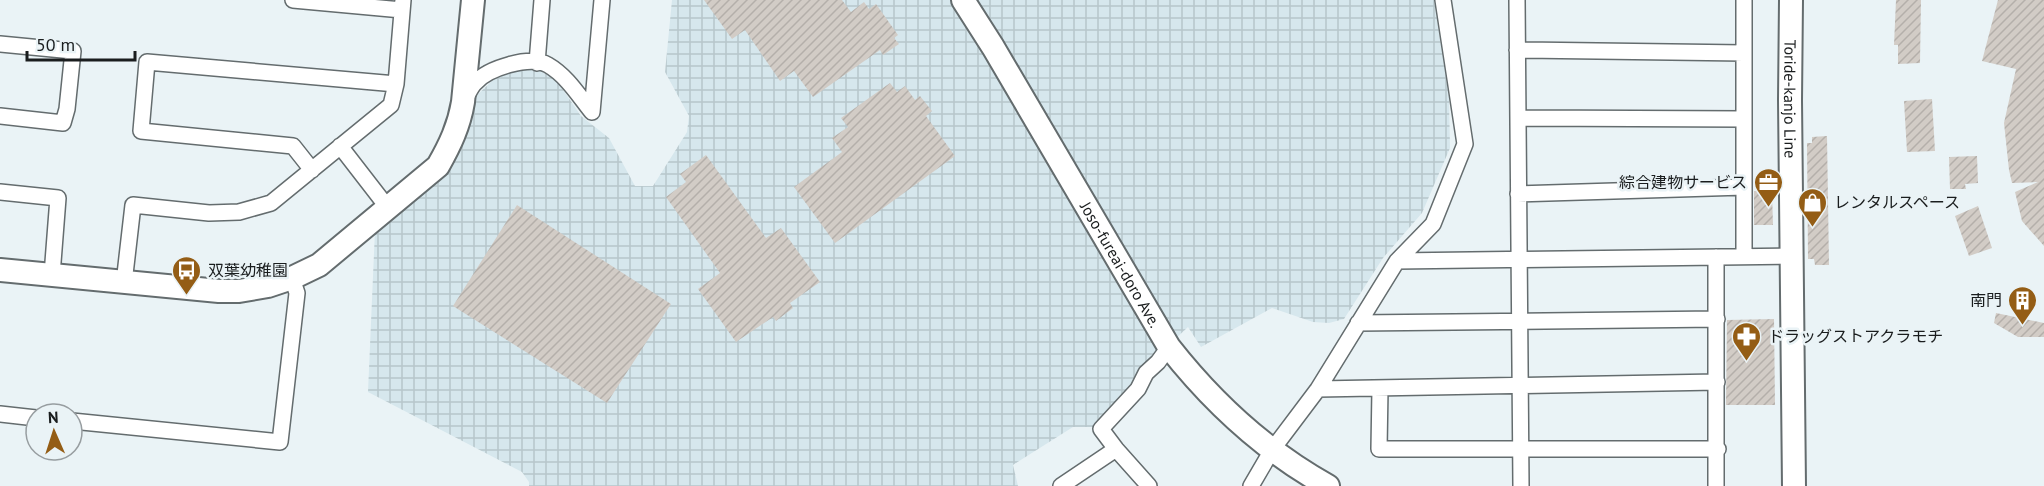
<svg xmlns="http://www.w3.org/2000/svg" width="2044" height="486" font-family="'PT Sans','Noto Sans JP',sans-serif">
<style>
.industrial{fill:url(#industrial-grid)}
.building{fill:url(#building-hatch)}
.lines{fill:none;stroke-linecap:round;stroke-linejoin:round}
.street-casing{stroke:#646c6e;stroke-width:18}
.secondary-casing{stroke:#646c6e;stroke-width:26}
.street{stroke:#fff;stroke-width:15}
.secondary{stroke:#fff;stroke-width:22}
.labels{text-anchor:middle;stroke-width:5;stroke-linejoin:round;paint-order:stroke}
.street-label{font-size:16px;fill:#1a1d1e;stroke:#eaf3f6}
.poi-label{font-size:16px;fill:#1a1d1e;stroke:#eaf3f6;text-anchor:start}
</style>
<defs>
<pattern id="industrial-grid" width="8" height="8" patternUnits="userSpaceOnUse" patternTransform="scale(1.5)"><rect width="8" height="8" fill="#d6e7ed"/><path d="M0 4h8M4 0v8" fill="none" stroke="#b7c6cb"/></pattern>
<pattern id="building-hatch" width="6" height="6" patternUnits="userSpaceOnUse" patternTransform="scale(1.5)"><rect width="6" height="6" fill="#d2ccc6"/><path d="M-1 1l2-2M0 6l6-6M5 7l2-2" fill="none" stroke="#b4afaa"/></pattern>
</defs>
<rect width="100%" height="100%" fill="#eaf3f6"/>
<path class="industrial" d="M672,0H1434L1449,98L1450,148L1422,213L1383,258L1344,319L1329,323L1313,322L1272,308L1201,347L1188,327L1151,362L1133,388L1095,427H1073L1013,465L1018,486H529V482L522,472L368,392L375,230L428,187L473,99L494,79L518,68L537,70L555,78L581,116L609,138L635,186H653L687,132L689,116L665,72Z"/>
<path class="building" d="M704,0H842L851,12L864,2L869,9L876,4L898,35L894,38L899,44L883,55L880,50L813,97L794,71L780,81L745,30L732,39Z
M1896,0H1921L1920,63L1898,64V45H1894Z
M1998,0H2044V246L2022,221L2015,192L2038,182L2012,183L2009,170L2004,123L2016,69L1982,61Z
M890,83L897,92L905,86L915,100L920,96L932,111L926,116L955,156L835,243L794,187L842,152L832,138L848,127L841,118Z
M1932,99L1935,151L1907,152L1904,101Z
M1827,136L1829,265H1815L1814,259H1808L1807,143H1812V137Z
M706,155L766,238L781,228L820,282L790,303L793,308L776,321L773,317L736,342L698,289L720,273L666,197L686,182L680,174Z
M1977,156L1978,183L1965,184L1966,189H1950L1949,157Z
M1754,191H1772L1773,225H1754Z
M517,205L671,304L607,403L453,306Z
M1978,206L1992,248L1969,256L1955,216Z
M1996,313L2044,323V337H2018L1994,323Z
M1774,319L1775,405H1726L1727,320Z"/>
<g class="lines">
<defs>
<path id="street" d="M293,0L402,10
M1517,0L1521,486
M1744,0V256
M0,44L73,51L67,109L63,123L0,116
M1517,50L1744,53
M537,63L542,0
M465,99C468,94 471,87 475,83C488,68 530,55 548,65C567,76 579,96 592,112
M592,112L602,0
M1518,118L1744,119
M340,146L388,208
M312,170L293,146L141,131L147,62L396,84
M0,192L58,198L52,275
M1518,194L1744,187
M1716,257V486
M1397,261L1792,256
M124,283L133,205L209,213L239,212L271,203L391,105L396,84L403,0
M1358,323L1717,319
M1318,389L1717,382
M1380,389L1379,449H1718
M0,414L36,418
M72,421L280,442L297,293L292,278
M1061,486L1116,449
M1149,486L1116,449L1101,429L1138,389L1146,373L1158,362L1169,347
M1251,486L1272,450L1318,389L1397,261L1433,224L1465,144L1443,0"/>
<g id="secondary">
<path id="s1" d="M963,0L993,47L1169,347C1213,403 1265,451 1328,486"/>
<path id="s2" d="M1791,0L1790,100L1794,486"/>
<path d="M0,270L219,291H239L268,286L292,278L319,265L438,166C450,145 459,126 463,102L473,0"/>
</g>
</defs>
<use href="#street" class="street-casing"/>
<use href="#secondary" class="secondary-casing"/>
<use href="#street" class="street"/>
<use href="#secondary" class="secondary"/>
</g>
<defs>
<symbol id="office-pin" viewBox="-11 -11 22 30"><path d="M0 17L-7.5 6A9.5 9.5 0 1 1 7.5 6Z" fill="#945d15" stroke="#eaf3f6"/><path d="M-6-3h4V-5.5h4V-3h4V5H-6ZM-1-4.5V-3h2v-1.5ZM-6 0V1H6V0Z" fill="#fff"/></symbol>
<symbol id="shop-pin" viewBox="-11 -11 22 30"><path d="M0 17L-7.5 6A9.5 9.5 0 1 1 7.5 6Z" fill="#945d15" stroke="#eaf3f6"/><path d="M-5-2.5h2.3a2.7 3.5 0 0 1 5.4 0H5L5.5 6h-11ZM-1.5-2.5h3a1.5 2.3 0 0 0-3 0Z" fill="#fff"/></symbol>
<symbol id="bus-pin" viewBox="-11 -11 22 30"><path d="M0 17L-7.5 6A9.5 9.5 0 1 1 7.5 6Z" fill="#945d15" stroke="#eaf3f6"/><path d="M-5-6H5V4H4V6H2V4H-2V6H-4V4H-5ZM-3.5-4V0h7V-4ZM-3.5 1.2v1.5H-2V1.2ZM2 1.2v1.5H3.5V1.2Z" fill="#fff"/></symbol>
<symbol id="building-pin" viewBox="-11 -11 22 30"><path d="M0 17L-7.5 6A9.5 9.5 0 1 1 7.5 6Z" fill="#945d15" stroke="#eaf3f6"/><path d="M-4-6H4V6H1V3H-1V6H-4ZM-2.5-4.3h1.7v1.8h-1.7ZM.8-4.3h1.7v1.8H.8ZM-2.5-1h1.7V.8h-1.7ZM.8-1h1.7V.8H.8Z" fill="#fff"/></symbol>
<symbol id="pharmacy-pin" viewBox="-11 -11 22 30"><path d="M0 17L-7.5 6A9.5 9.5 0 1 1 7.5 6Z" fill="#945d15" stroke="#eaf3f6"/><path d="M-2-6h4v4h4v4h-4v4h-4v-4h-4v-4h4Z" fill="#fff"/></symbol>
</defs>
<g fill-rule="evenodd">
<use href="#office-pin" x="1752" y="166" width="33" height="45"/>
<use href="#shop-pin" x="1796" y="186" width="33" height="45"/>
<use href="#bus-pin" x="170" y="254" width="33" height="45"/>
<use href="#building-pin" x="2006" y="284" width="33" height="45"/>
<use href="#pharmacy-pin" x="1730" y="320" width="33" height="45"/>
</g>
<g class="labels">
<g class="street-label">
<text dy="6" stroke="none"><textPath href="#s2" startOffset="99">Toride-kanjo Line</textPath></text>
<text dy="6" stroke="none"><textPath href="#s1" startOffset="308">Joso-fureai-doro Ave.</textPath></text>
</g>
<g class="poi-label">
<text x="1747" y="188" text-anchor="end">綜合建物サービス</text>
<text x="1834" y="208">レンタルスペース</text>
<text x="208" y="276">双葉幼稚園</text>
<text x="2002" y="306" text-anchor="end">南門</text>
<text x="1768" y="342">ドラッグストアクラモチ</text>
</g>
</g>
<g transform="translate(54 432) rotate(357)"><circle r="28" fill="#eaf3f6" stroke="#979da0" stroke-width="1.5"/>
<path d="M0-4.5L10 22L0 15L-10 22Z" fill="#945d15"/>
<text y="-9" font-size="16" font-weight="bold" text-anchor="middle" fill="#1a1d1e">N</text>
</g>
<path d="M27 51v9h108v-9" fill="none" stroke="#1a1d1e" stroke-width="3"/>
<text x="36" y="51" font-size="18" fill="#1a1d1e" stroke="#eaf3f6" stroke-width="4.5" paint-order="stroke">50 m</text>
</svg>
